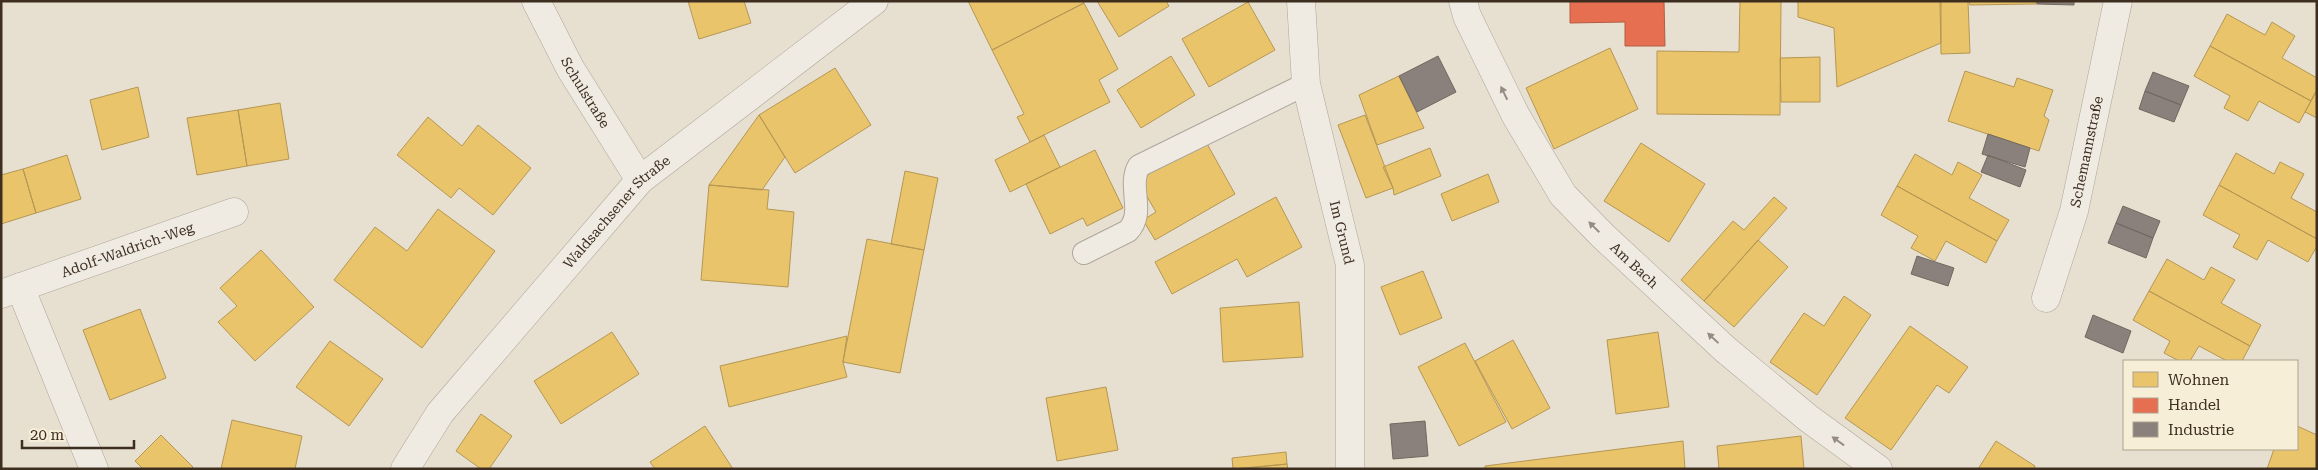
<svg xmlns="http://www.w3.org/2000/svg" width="2318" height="470" font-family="'Roboto Serif',serif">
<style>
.homes{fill:#e9c46a;stroke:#b59754}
.shops{fill:#e76f51;stroke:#b45c42}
.industry{fill:#8a817c;stroke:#736860}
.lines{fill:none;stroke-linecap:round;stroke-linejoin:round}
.service-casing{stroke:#ada599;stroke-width:24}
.minor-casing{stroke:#ada599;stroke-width:29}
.service{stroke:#efebe3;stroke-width:22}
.minor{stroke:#efebe3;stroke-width:28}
.oneway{fill:#968c82}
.labels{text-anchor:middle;stroke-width:5;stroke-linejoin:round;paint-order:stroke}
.street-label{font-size:14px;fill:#3d2e20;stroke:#f7eed8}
</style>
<rect width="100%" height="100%" fill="#e7e0d1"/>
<path class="homes" d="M688,1H744L751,23L699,39Z
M968,1H1083L1084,3L992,50Z
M1097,1H1166L1169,6L1119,37Z
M1740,1H1781L1780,115L1657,114V51L1739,52Z
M1798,1H1941V43L1837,87L1834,28L1798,17Z
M1940,1H1968L1970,53L1941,54Z
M1969,1H2037V4L1970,5Z
M1248,2L1275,50L1209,87L1182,39Z
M1084,3L1118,69L1099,80L1110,102L1030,142L1017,117L1024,114L992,50Z
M2227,14L2265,35L2272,22L2295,36L2282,58L2317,78V90L2311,101L2210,46Z
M2210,46L2311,101L2299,123L2259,101L2248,121L2224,108L2230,96L2194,76Z
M1610,48L1638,109L1554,149L1526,88Z
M1171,56L1195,95L1141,128L1117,90Z
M1820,57V102H1781L1780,58Z
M835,68L871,125L795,173L759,115Z
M1965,71L2014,87L2017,78L2053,90L2044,116L2049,120L2039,151L1948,121Z
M1399,76L1424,128L1377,145L1359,95Z
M138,87L149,137L102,150L90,100Z
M2315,93L2317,95V118L2305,112Z
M280,103L289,159L247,166L238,110Z
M238,110L247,166L197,175L187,118Z
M759,115L785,157L762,190L709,185Z
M1365,115L1393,188L1366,198L1338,125Z
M428,117L462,146L478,125L531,168L493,215L459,188L451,198L397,155Z
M1044,135L1060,167L1010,192L995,160Z
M1206,142L1235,194L1155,240L1143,220L1156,212L1137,180Z
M1641,143L1705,184L1669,242L1604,201Z
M1430,148L1441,176L1394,195L1393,188L1383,167Z
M1095,150L1123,208L1087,226L1083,218L1050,234L1026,184Z
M2236,153L2274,174L2280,162L2304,174L2291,198L2317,212V239L2219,185Z
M1915,154L1952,175L1958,162L1982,175L1969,198L2009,220L1997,241L1897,186Z
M67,155L81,199L36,213L23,169Z
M23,169L36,213L1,224V175Z
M905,171L938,178L924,250L891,244Z
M1488,174L1499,202L1452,221L1441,194Z
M709,185L769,190L767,209L794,212L788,287L701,280Z
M2219,185L2317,239V246L2308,262L2268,240L2257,260L2233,247L2240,235L2203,215Z
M1897,186L1997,241L1986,263L1946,241L1935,261L1911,248L1918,236L1881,215Z
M1276,197L1302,247L1247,277L1237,259L1172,294L1155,262Z
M1774,197L1787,208L1704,301L1681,280L1733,221L1744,230Z
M438,209L495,251L422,348L334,280L375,227L407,251Z
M867,239L924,250L900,373L843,362Z
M1758,240L1788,267L1734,327L1704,301Z
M261,250L314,307L255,361L218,322L237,306L220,288Z
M2167,259L2204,280L2211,267L2235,280L2221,303L2261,325L2250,346L2149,291Z
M1423,271L1442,318L1400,335L1381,287Z
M2149,291L2250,346L2242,361H2227L2199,346L2190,361H2179L2164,353L2170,341L2133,320Z
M1844,296L1871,315L1817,395L1770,362L1804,313L1824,326Z
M1299,302L1303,357L1223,362L1220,308Z
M140,309L166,378L110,400L83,330Z
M1910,326L1968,367L1949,393L1937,385L1891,450L1845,418Z
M612,332L639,374L561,424L534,381Z
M1658,332L1669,407L1616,414L1607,340Z
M847,336L843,362L847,377L729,407L720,366Z
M1513,340L1550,408L1512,429L1475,361Z
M330,341L383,379L349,426L296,387Z
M1465,343L1506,422L1459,446L1418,367Z
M1106,387L1118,450L1057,461L1046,398Z
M481,414L512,436L489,469H481L456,451Z
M232,420L302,436L295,469H221Z
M705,426L733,469H655L650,462Z
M2297,426L2317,435V469H2267L2274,449H2297Z
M161,435L193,467L191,469H143L135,461Z
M1801,436L1804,469H1719L1717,446Z
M1683,441L1685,469H1485V466Z
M1996,441L2035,466L2034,469H1978Z
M1286,452L1287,464L1233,469L1232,458Z
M1287,464L1288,469H1239Z"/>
<path class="shops" d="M1570,1H1664L1665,46H1625V22L1570,23Z"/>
<path class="industry" d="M2037,1H2074V5L2037,4Z
M1438,56L1456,92L1417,112L1399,76Z
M2153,72L2189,86L2181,105L2145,91Z
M2145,91L2181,105L2174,122L2139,109Z
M1988,134L2030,148L2025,167L1982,154Z
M1988,155L2026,170L2020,187L1981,172Z
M2123,206L2160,221L2153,238L2116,223Z
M2116,223L2153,238L2146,258L2108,243Z
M1917,256L1954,268L1948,286L1911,274Z
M2093,315L2131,331L2123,353L2085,337Z
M1425,421L1428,456L1393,459L1390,424Z"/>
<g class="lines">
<defs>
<path id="service" d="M1084,253L1128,231C1146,212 1127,186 1139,166L1306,84"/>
<g id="minor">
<path id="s1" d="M536,1L570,68L640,180"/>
<path id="s2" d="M1301,1L1306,84L1350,265V469"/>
<path id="s3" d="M1463,1L1467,16L1516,116L1563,195L1603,236L1726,350L1808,418L1878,469"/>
<path d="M20,287L94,469"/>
<path id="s4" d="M1,294L234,212"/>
<path id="s5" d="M2046,298L2074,211L2118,1"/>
<path id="s6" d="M405,469L440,413L640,180L874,1"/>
</g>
</defs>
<use href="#service" class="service-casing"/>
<use href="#minor" class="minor-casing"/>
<use href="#service" class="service"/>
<use href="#minor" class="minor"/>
</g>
<defs><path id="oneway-solid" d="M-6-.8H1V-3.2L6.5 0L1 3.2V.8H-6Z" transform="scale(1.25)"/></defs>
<g class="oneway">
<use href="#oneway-solid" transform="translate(1504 93) rotate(-116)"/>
<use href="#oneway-solid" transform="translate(1594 227) rotate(-135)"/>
<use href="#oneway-solid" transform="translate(1713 338) rotate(-137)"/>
<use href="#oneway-solid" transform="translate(1838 441) rotate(-144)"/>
</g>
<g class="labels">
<g class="street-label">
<text dy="5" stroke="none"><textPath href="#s1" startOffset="104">Schulstraße</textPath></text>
<text dy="5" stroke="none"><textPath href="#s5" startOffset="152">Schemannstraße</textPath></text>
<text dy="5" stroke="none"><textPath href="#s6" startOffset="334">Waldsachsener Straße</textPath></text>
<text dy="5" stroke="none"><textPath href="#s2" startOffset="236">Im Grund</textPath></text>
<text dy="5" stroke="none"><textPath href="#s4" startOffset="134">Adolf-Waldrich-Weg</textPath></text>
<text dy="5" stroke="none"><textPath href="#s3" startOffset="319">Am Bach</textPath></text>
</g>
</g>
<rect width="2318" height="470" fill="none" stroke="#3d2e20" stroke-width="5"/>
<rect x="2123" y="360" width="175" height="90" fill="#f7eed8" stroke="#ada18e"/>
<rect x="2133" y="372" width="25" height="15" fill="#e9c46a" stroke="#ada18e"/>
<text x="2168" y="385" font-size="15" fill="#3d2e20">Wohnen</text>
<rect x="2133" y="398" width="25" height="15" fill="#e76f51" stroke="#ada18e"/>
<text x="2168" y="410" font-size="15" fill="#3d2e20">Handel</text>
<rect x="2133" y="422" width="25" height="15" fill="#8a817c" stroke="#ada18e"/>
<text x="2168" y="435" font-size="15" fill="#3d2e20">Industrie</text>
<path d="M22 440v8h112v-8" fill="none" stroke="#3d2e20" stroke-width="2.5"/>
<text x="30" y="440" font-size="15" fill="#3d2e20" stroke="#f7eed8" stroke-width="4" paint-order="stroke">20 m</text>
</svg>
